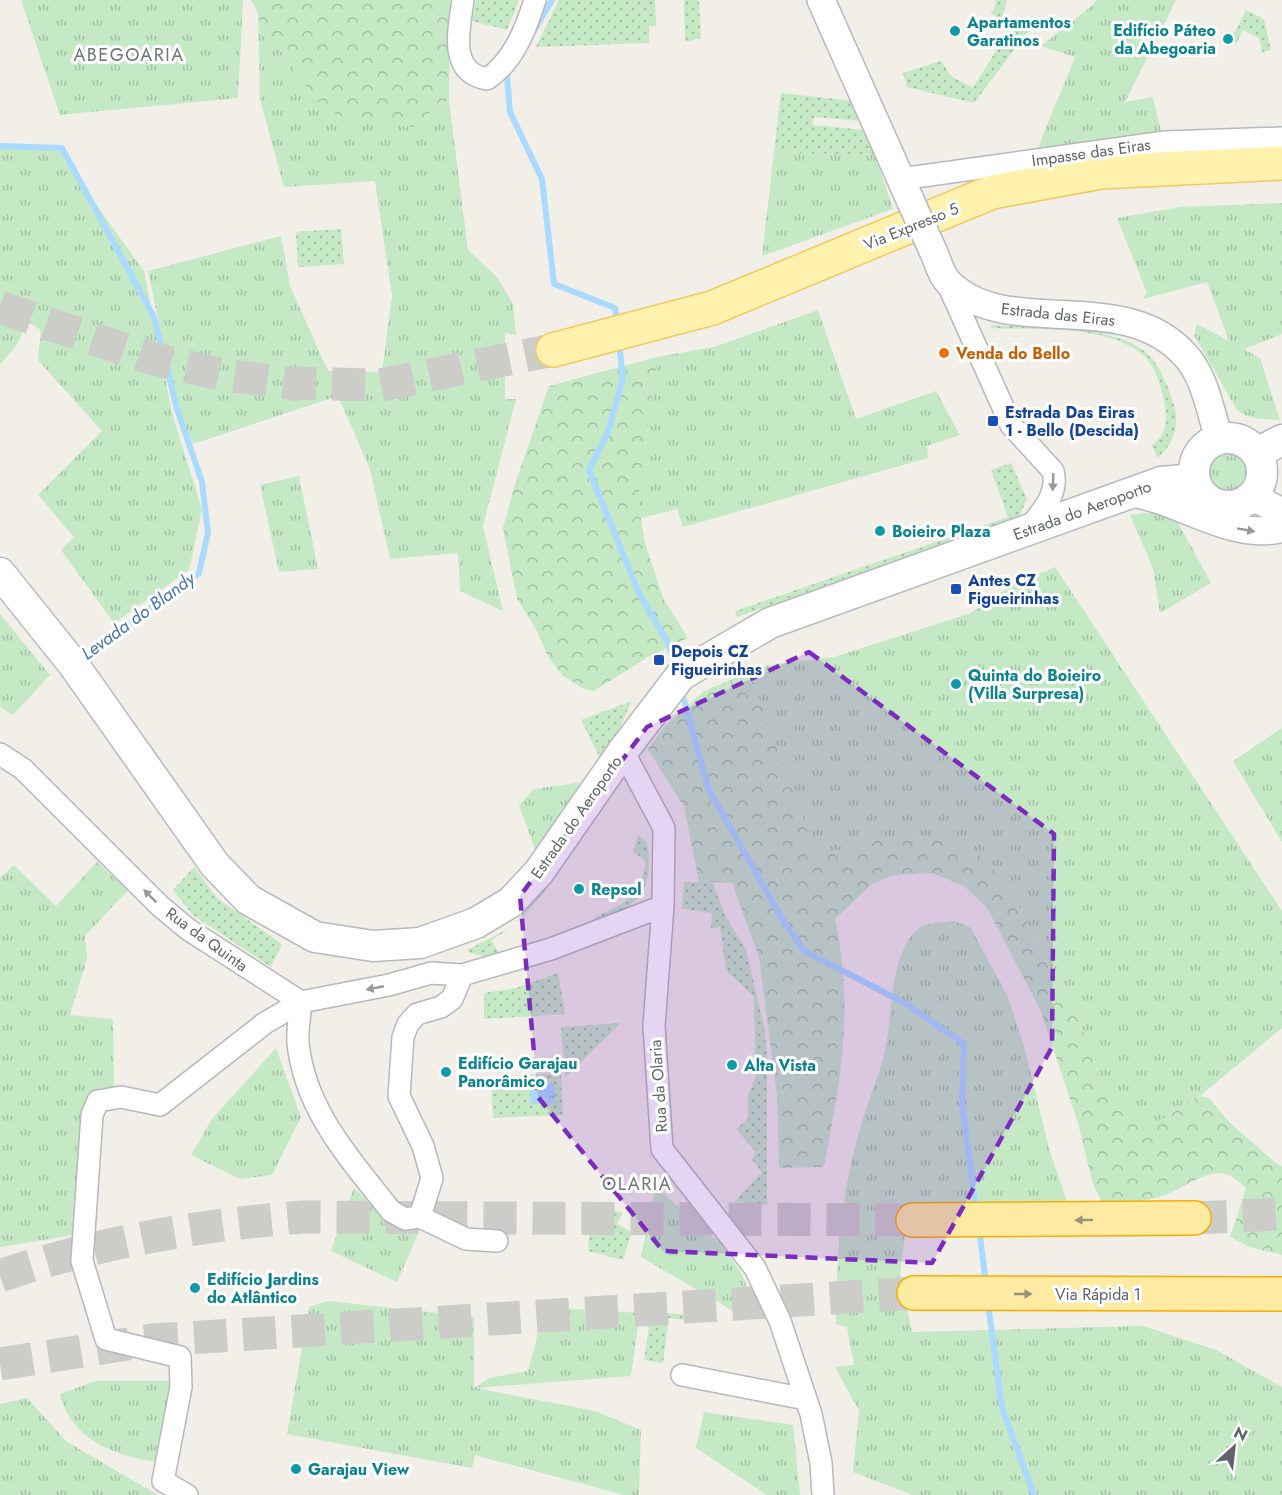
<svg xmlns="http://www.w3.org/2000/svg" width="1282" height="1495" font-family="Jost,sans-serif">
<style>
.grass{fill:url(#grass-tufts)}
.forest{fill:url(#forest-crowns)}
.garden{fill:url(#garden-dots)}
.water{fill:url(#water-ripples)}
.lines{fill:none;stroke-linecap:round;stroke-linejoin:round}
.stream{stroke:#aadaff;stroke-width:6}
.primary-tunnel{stroke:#ccccc8;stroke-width:33;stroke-dasharray:33 16;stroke-linecap:butt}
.trunk-tunnel{stroke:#ccccc8;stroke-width:33;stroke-dasharray:33 16;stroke-linecap:butt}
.minor-casing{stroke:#b5b8bc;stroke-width:24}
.tertiary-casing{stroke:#b5b8bc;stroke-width:30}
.secondary-casing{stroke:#b6babf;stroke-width:33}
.primary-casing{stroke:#f2c960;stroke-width:36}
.trunk-casing{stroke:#f9ab00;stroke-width:36}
.minor{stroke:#fff;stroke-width:21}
.tertiary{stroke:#fff;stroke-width:27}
.secondary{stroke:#fff;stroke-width:30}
.primary{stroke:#fff2af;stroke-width:33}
.trunk{stroke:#feeaa1;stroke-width:33}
.tertiary-bridge-casing{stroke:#b5b8bc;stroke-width:30;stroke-linecap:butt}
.tertiary-bridge{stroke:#fff;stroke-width:27}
.oneway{fill:#979a9d}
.oneway2{fill:#97927c}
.marked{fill:#7b2cbf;fill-opacity:0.2;stroke:#7b2cbf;stroke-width:4.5;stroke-dasharray:12 8;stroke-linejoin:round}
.culture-dot{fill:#0f9aa8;stroke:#fff;stroke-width:2}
.food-dot{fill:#e8710a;stroke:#fff;stroke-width:2}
.transit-dot{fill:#1a4fb4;stroke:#fff;stroke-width:2}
.labels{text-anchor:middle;stroke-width:6;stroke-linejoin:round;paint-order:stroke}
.culture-label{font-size:16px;font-weight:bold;fill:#0d838f;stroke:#fff;text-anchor:start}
.street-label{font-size:16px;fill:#5f6368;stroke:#fff}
.food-label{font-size:16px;font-weight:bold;fill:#c56008;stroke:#fff;text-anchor:start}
.transit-label{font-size:16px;font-weight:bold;fill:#164399;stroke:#fff;text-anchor:start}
.neighbourhood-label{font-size:18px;letter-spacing:1.5px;fill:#70757a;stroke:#fff}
.water-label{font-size:18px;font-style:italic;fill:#4174aa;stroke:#fff}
</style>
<defs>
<pattern id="grass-tufts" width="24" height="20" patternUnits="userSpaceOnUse" patternTransform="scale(1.5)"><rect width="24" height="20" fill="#c5e8c5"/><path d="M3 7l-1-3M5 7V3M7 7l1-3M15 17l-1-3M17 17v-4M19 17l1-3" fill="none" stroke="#a3c0a4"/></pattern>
<pattern id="forest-crowns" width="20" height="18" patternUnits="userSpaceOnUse" patternTransform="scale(1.5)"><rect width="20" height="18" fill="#c5e8c5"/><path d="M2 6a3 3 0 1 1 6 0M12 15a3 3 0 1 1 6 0" fill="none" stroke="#a3c0a4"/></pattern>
<pattern id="garden-dots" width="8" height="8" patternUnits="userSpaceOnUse" patternTransform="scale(1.5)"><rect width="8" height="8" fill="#c5e8c5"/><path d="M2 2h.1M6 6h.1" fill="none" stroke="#a3c0a4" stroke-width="1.8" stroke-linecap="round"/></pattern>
<pattern id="water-ripples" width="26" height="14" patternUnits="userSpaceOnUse" patternTransform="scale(1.5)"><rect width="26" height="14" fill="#aadaff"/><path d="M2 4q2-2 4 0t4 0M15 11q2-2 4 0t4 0" fill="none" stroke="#8eb4d2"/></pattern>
</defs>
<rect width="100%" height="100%" fill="#f1efe8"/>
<path class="grass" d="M21,0H243L238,98L60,115Z
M1096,0H1176L1125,102L1153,97L1162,136L1038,150C1048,118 1063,89 1075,57L1041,46L1093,5Z
M258,13L260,32L276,44L316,100L414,127L440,103L449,101L468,250L497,277L513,304L516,335L505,333V399H516L483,526L503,611L460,591L458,553L390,559L370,469L338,396L193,444L177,409L148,271L281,236L290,286L328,371L382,372L392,296L375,181L284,187L260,100Z
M0,146L62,148L94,202L144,271L172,413L202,509L189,570L114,623L61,550L74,537L38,495L102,431L38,360L41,330L28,322L16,346L0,364Z
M774,152L875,155L893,209L762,256Z
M1282,203V334L1244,349L1260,358L1280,420C1263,419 1250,420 1237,410L1194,335L1197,324L1229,341L1207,282L1143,299L1147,293L1117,218L1180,207Z
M818,310L856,419L936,391L960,435L927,446L928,458L683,527L677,509L641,518L638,502L657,357L714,347Z
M1205 470a23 23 0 1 1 46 0a23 23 0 1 1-46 0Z
M299,476L318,569L279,572L260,485Z
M1153,512L1175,517L1211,583L1160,613L1153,568L1130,515Z
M1055,567L1282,911V1028L1200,1096L1185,1103L1157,1123L1130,1115L1103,1087L1082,1027L1004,878L969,847L930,837L878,839L831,852H815L750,672L769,665L834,657L971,613L1011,586Z
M0,614L50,675L13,715L0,707Z
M1282,728V842L1233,761Z
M598,780L542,868L519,805L534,789Z
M97,862L128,890L85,936L87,959L70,1015L113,1019L114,1088L83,1111L80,1234L0,1247V878L14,865L56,906Z
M953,921L970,927L1008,997L1024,1046L1050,1152L1069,1207L908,1211L900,1274L912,1332L1143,1326L1216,1350L1282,1387V1495H913L853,1472L859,1411L835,1367L854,1365L847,1327L836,1324C836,1259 841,1193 860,1129C867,1102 879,1078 885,1051C893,1014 889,968 911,936C921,922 938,923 953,921Z
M276,1048L301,1117L272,1175L240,1179L191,1155L212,1119Z
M656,1187L722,1245L743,1276L757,1315L735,1312L641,1257Z
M354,1188L380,1213L418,1234L397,1282L331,1251Z
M328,1301L474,1317V1388L489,1378L528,1371L536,1342L541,1307L640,1313L631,1376L476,1388L595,1411L641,1430L639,1495H624L475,1455L472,1468L287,1434L309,1307Z
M96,1381H173L163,1463C120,1457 72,1443 60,1394Z
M27,1398L67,1442L158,1495H0V1404Z
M704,1412L793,1425L800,1495H767L696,1448Z"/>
<path class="forest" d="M251,0H450L449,101L440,103L414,127L365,123L338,115L316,100L276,44L260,32L258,13Z
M657,357L638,502L645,543L663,598L688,638L648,657L594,691L584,689L563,676L548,657L536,629L517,599L503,528L516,481L549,386Z
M750,672L815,852H831L878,839L930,837L969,847L1004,878L1082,1027L1103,1087L1130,1115L1157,1123L1185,1103L1200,1096L1209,1098L1229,1122L1277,1164L1282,1166V1255L1249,1247L1230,1237L1246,1189C1219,1157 1197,1182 1168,1194C1147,1202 1124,1203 1103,1205L1092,1181L1078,1123L1040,1009L987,908L964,886L932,873L894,875L872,884L835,919C854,1009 841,1079 824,1167L779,1168L777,1095L759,957L732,883L699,882L684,807L648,749L666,725L704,691Z"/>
<path class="garden" d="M476,0H519L507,30L472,21Z
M559,0H655L656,26H649V43L536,47Z
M684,0H699L701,38L685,42Z
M996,0H1007L1002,18L1029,30L974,103L907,87L903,73L941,61L951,76L973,88L1012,25L990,13L994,10Z
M1246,10L1264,19L1271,50L1262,52L1259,38L1243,30L1237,43L1231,40Z
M781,93L854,101L861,121L814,117L812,125L864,130L875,155L774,152Z
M341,229L344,264L298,267L296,232Z
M991,325C1033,328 1126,323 1153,360C1163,373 1169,389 1174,405C1180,426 1174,444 1157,458L1152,445C1169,432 1167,419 1164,400C1161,387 1156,368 1146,358C1112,324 1036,330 991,328Z
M1011,463L1027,499L1019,517L737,617L735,611L1008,517L991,470Z
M632,701L603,764L581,720Z
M638,835L647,842C656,887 638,907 598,923L595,917C626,903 641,897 646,861L633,852Z
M194,867L217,898L282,944L271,967L193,915L173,890Z
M684,882H712L726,917L746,950L764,1026L767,1053V1205L735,1201L762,1172L752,1160L756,1152L736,1129L748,1119V1096L756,1076L754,997L726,970L720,927L711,928L712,913L682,909Z
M547,885L546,890C529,911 515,927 491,940L499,953L483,956L470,953L467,950L512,927Z
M558,973L565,1014L484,1019V993L516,988Z
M621,1023L565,1078L561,1027Z
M561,1073L563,1115L493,1118L491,1077Z
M601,1206L623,1213L617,1224L632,1232L623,1260L588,1251L590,1226Z
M651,1311L702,1317L701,1322L669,1318L663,1363L644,1360Z"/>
<path class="water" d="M554,1083L555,1103L531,1104L530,1084Z"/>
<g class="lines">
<path class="stream" d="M531,36L552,0
M510,70L507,75L510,112L542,179L554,284L615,308L617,324
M0,146L62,148L154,317L177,409L202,482L208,533L199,573L80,659
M619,343L623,378L608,432L589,470L638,591L668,643L675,667
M682,692L708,788L781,917L804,951L903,1002L964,1044L962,1104L976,1209
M979,1228L986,1284
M988,1303L1002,1408L1034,1495"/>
<path class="primary-tunnel" d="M0,307L150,358L219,374L286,383L381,385L553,350"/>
<path class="trunk-tunnel" d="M1194,1218L1282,1214
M0,1276C98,1242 200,1225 303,1217L913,1220
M0,1364L153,1340L914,1293"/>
<defs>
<path id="minor" d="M463,0C459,30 448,72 487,79C513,62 526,29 535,0
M901,179L1165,142L1282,138
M946,280L1011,425L1053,471C1059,493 1043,510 1030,527
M623,751L664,828L663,906L654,1026L662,1149L755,1268L780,1321L811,1414L821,1463L823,1495
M0,754L23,769L160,906L189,930L301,1002
M301,1002C300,1015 297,1030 298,1043C305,1111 351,1160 391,1211L405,1219L420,1217L466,1239L497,1241
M420,1217L432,1178L423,1146L399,1096L403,1037L408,1024L417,1014L441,1007L452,999L462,975
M682,1375L806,1399
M187,1495L163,1481L181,1387L180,1357L106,1339L82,1261L92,1115L98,1101L121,1097L160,1105L265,1023L301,1002L389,985L431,973L462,975L551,949L663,906"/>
<path id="tertiary" d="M821,0L911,202
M934,253C938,262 941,275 948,282C1007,342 1122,285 1185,355C1205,376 1210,411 1219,438
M1131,493C1180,500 1231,540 1279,529L1282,525
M1251,496L1282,512"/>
<path id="secondary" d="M1194 472a34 34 0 1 1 68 0a34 34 0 1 1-68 0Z
M1257,453L1282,440
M0,573L73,664L215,865L249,900L315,937L373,946L420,943L476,923L511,902L539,872L623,751L681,675L770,623L1161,482L1194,479"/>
<path id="primary" d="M553,350L712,308L992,192L1101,172L1282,163"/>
<path id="trunk" d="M913,1220L1194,1218
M914,1293L1282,1294"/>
</defs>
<use href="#minor" class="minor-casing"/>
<use href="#tertiary" class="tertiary-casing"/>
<use href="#secondary" class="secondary-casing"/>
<use href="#primary" class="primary-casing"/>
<use href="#trunk" class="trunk-casing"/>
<use href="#minor" class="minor"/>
<use href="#tertiary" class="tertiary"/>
<use href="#secondary" class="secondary"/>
<use href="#primary" class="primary"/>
<use href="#trunk" class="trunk"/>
<defs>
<path id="tertiary-bridge" d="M911,202L934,253"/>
</defs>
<use href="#tertiary-bridge" class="tertiary-bridge-casing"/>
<use href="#tertiary-bridge" class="tertiary-bridge"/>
</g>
<defs><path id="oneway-solid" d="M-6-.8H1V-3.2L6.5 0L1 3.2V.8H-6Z" transform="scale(1.5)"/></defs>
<g class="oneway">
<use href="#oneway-solid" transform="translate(1053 482) rotate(92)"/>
<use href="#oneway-solid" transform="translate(1246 530) rotate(10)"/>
<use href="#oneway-solid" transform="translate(150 896) rotate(-135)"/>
<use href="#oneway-solid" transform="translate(375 988) rotate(169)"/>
</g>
<g class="oneway2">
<use href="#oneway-solid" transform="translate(1084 1220) rotate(179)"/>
<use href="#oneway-solid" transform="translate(1023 1294)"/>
</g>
<path class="marked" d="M809,652L1054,834L1052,1047L932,1263L663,1251L538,1097L520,896L647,727Z"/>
<g class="culture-dot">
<circle cx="955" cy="31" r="6"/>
<circle cx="1228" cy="39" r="6"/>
<circle cx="880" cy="531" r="6"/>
<circle cx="956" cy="684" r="6"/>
<circle cx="579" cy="889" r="6"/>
<circle cx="732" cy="1065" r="6"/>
<circle cx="446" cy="1072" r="6"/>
<circle cx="195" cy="1288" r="6"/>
<circle cx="296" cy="1469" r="6"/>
</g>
<circle class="food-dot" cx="944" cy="353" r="6"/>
<g class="transit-dot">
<rect x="987" y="415" width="12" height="12" rx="3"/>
<rect x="950" y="583" width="12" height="12" rx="3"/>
<rect x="653" y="654" width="12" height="12" rx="3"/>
</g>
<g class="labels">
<g class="culture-label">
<text x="967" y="28">Apartamentos<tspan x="967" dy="18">Garatinos</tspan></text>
<text x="1216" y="36" text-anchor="end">Edifício Páteo<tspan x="1216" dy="18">da Abegoaria</tspan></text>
<text x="892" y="537">Boieiro Plaza</text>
<text x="968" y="681">Quinta do Boieiro<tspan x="968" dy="18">(Villa Surpresa)</tspan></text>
<text x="591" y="895">Repsol</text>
<text x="458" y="1069">Edifício Garajau<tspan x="458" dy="18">Panorâmico</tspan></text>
<text x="744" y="1071">Alta Vista</text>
<text x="207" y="1285">Edifício Jardins<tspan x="207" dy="18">do Atlântico</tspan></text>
<text x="308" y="1475">Garajau View</text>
</g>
<g class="street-label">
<text transform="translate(1091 152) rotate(-8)" y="6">Impasse das Eiras</text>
<text transform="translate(911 226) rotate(-22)" y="6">Via Expresso 5</text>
<text transform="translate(1058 314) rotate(6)" y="6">Estrada das Eiras</text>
<text transform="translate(1082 510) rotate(-20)" y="6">Estrada do Aeroporto</text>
<text transform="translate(576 817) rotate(-55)" y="6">Estrada do Aeroporto</text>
<text transform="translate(207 939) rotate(36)" y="6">Rua da Quinta</text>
<text transform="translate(658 1086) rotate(-94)" y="6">Rua da Olaria</text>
<text x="1098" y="1300">Via Rápida 1</text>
</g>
<g class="food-label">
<text x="956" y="359">Venda do Bello</text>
</g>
<g class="transit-label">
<text x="1005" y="418">Estrada Das Eiras<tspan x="1005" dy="18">1 - Bello (Descida)</tspan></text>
<text x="968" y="586">Antes CZ<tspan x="968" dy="18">Figueirinhas</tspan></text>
<text x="671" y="657">Depois CZ<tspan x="671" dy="18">Figueirinhas</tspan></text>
</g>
<g class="neighbourhood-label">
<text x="129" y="61">ABEGOARIA</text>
<text x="637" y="1190">OLARIA</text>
</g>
<g class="water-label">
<text transform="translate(138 616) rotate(-36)" y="6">Levada do Blandy</text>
</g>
</g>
<g transform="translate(1234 1447) rotate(27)" stroke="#ffffff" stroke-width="4.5" paint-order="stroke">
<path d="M0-4.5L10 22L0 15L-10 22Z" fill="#5f6368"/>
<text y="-9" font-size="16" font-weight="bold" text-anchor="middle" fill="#5f6368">N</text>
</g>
</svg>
